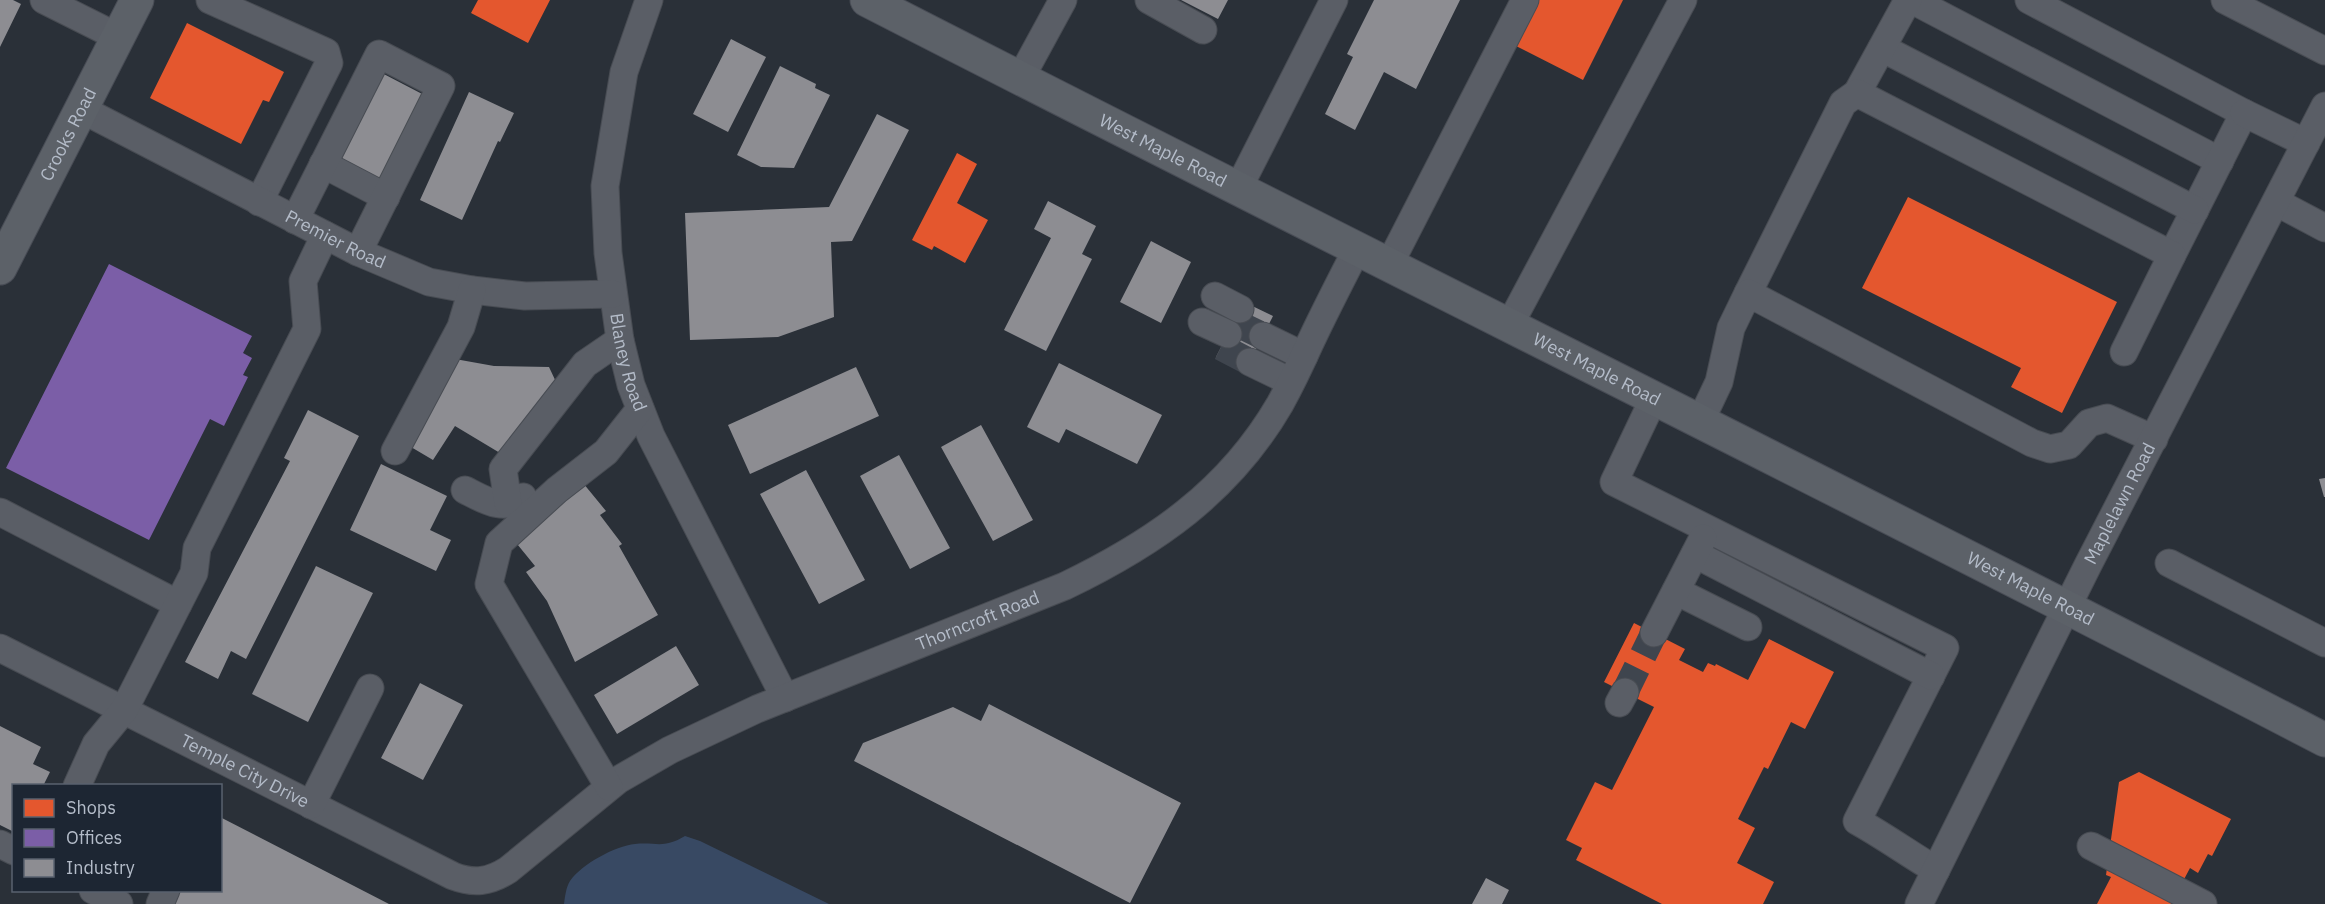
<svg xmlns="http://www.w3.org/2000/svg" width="2325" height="904" font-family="'IBM Plex Sans',sans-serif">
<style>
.water{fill:#384963}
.shops{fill:#e4572e}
.offices{fill:#7b5ea7}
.industry{fill:#8d8d92}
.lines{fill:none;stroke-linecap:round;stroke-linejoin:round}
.minor-tunnel{stroke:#3f454e;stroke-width:27;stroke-dasharray:27 14;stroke-linecap:butt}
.minor-casing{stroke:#484c53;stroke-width:29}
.major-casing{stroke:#484c55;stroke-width:35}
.minor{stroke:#5a5e66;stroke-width:27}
.major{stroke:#5c6168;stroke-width:33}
.labels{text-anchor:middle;stroke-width:6;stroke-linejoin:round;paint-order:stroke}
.street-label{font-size:18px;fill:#b4bcc9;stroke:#1d2633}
</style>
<rect width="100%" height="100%" fill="#2a3038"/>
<path class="water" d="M685,836L700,841L829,904H564C565,897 566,887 570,881C582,864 615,846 635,844C658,842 663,849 685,836Z"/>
<path class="shops" d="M478,0H550L528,43L471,13Z
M1536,0H1623L1583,80L1514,45Z
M187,23L284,72L269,102L263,100L241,144L150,98Z
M957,153L977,164L957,203L988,220L965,263L934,246L932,250L912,240Z
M1908,197L2117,302L2062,413L2011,387L2021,368L1862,288Z
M1634,623L1685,649L1679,660L1703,672L1708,663L1715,666L1716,664L1748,680L1769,639L1834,672L1805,729L1791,722L1768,769L1764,767L1738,819L1755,828L1737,863L1774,882L1763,904H1662L1576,860L1582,848L1566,840L1595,782L1612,790L1654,707L1604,682Z
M2139,772L2231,819L2212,856L2208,854L2198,873L2190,868L2171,904H2097L2111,877L2106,875L2119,782Z"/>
<path class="offices" d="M109,264L252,336L243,353L252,358L243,375L248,377L224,426L210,419L149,540L6,468Z"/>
<path class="industry" d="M0,0H13L21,4L0,47Z
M1181,0H1228L1218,19Z
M1374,0H1460L1416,89L1384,72L1355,130L1325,114L1353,57L1347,54Z
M731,39L766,57L728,132L693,114Z
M780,66L816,84L815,88L830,95L794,168L761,167L737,155Z
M378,71L426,96L384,184L336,160Z
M469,92L514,113L500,142L498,141L462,220L420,200Z
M877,114L909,130L852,241L831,242L834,317L778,337L690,340L685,213L829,207Z
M1048,201L1096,226L1082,254L1092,259L1046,351L1004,330L1051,238L1034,229Z
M1151,241L1191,262L1161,323L1120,302Z
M1244,302L1273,316L1245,371L1216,357Z
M455,359L494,366L549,367L557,384L500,453L455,426L433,460L411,447Z
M1059,363L1162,415L1137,464L1066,429L1059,443L1027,427Z
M856,367L879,416L750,474L728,425Z
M308,410L359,436L246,659L231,651L218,679L185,662L290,461L284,458Z
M981,425L1033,520L993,541L941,447Z
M899,455L950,548L910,569L860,476Z
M381,464L447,496L430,530L451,540L436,571L350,530Z
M806,470L865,580L819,604L760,494Z
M2325,478V497H2324L2319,479Z
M583,483L606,511L600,515L622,544L619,546L658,615L575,662L547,601L526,572L535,566L513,539Z
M316,566L373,593L308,722L252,694Z
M676,646L699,685L617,734L594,695Z
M420,683L463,705L423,780L381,758Z
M989,704L1181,803L1130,903L854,761L863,743L953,707L981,721Z
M0,726L41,747L33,764L50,772L43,786H14V832L0,825Z
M220,817L389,904H168L175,890H220Z
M1486,878L1509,890L1502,904H1472Z"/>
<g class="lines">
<path class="minor-tunnel" d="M1234,322L1263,336
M1221,347L1250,362
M1625,692L1654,633"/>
<defs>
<g id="minor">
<path d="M44,0L118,37"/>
<path d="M210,0L326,52L329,63L259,202"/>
<path id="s1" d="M649,0L624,72L605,186L608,253L620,340L631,385L651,436L785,698"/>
<path d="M1149,0L1203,30"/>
<path d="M1912,0L2220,161"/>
<path d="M2029,0L2244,113L2172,255"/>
<path d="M2225,0L2325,51"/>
<path d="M1882,48L2195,210"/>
<path d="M1020,79L1063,0"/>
<path d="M1857,93L1908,0"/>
<path id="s2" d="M81,109L358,252L429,282L472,290L525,296L613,294"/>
<path d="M2244,113L2306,143"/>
<path d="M323,164L386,197"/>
<path d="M1238,189L1334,0"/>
<path d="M2276,202L2325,228"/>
<path d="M295,220L379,54L441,86L358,252"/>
<path d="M1389,265L1525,0"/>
<path d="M1748,293L1843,103L1857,93L2172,255L2124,352"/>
<path d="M1215,296L1240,309"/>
<path d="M1202,322L1228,334"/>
<path d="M1509,326L1683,0"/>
<path d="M1263,336L1304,356"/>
<path d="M1250,362L1291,382"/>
<path d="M1654,398L1614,482L1945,648L1857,821C1884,836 1909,854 1936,870"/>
<path d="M1700,422L1719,382L1731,328L1748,293L2032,443L2050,449L2069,445L2089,423L2107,418L2154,439"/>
<path d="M395,451L461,327L472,290"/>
<path d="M465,490C483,499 504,513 523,497"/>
<path d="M508,503L503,469L585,364L620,340"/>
<path d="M0,512L178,604"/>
<path d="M1695,554L1931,676"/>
<path d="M2169,563L2325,643"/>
<path d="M1676,591L1748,627"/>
<path d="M1654,633L1703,538"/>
<path id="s3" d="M0,648L453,876C474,884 489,882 508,870L618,780L670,750L757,709L1065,586C1154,543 1229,492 1280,404C1291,384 1301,363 1310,343C1325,311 1341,280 1357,249"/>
<path d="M1619,703L1625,692"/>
<path d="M77,786L96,744L124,710L194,573L197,548L307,329L303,281L325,235"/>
<path d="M609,787L489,584L499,543L557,490L606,452L640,409"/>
<path d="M311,805L370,688"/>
<path d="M0,844L14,851"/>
<path d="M2091,846L2203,904"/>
<path d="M93,890L119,904"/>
<path d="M160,904L166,890"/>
<path id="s4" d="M1919,904L2088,565L2325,106"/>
</g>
<g id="major">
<path id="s5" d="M867,0C1352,249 1841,489 2325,740"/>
<path id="s6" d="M0,268L137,0"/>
</g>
</defs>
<use href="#minor" class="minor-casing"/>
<use href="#major" class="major-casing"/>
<use href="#minor" class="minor"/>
<use href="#major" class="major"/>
</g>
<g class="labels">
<g class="street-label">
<text dy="6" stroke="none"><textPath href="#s6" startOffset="150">Crooks Road</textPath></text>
<text dy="6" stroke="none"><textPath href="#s5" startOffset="332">West Maple Road</textPath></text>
<text dy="6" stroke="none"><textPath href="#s2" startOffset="286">Premier Road</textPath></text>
<text dy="6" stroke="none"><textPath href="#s1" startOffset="370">Blaney Road</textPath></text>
<text dy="6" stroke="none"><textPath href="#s5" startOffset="818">West Maple Road</textPath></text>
<text dy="6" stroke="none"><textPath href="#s4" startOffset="448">Maplelawn Road</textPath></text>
<text dy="6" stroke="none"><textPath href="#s5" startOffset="1304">West Maple Road</textPath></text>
<text dy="6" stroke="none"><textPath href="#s3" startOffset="1101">Thorncroft Road</textPath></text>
<text dy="6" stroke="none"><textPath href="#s3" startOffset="274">Temple City Drive</textPath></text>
</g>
</g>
<rect x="12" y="784" width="210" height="108" fill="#1d2633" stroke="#59626f" stroke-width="1.5"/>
<rect x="24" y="799" width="30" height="18" fill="#e4572e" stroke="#59626f" stroke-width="1.5"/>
<text x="66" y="814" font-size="18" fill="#b4bcc9">Shops</text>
<rect x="24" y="829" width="30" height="18" fill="#7b5ea7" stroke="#59626f" stroke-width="1.5"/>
<text x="66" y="844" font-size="18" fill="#b4bcc9">Offices</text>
<rect x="24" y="859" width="30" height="18" fill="#8d8d92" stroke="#59626f" stroke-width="1.5"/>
<text x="66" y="874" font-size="18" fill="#b4bcc9">Industry</text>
</svg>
